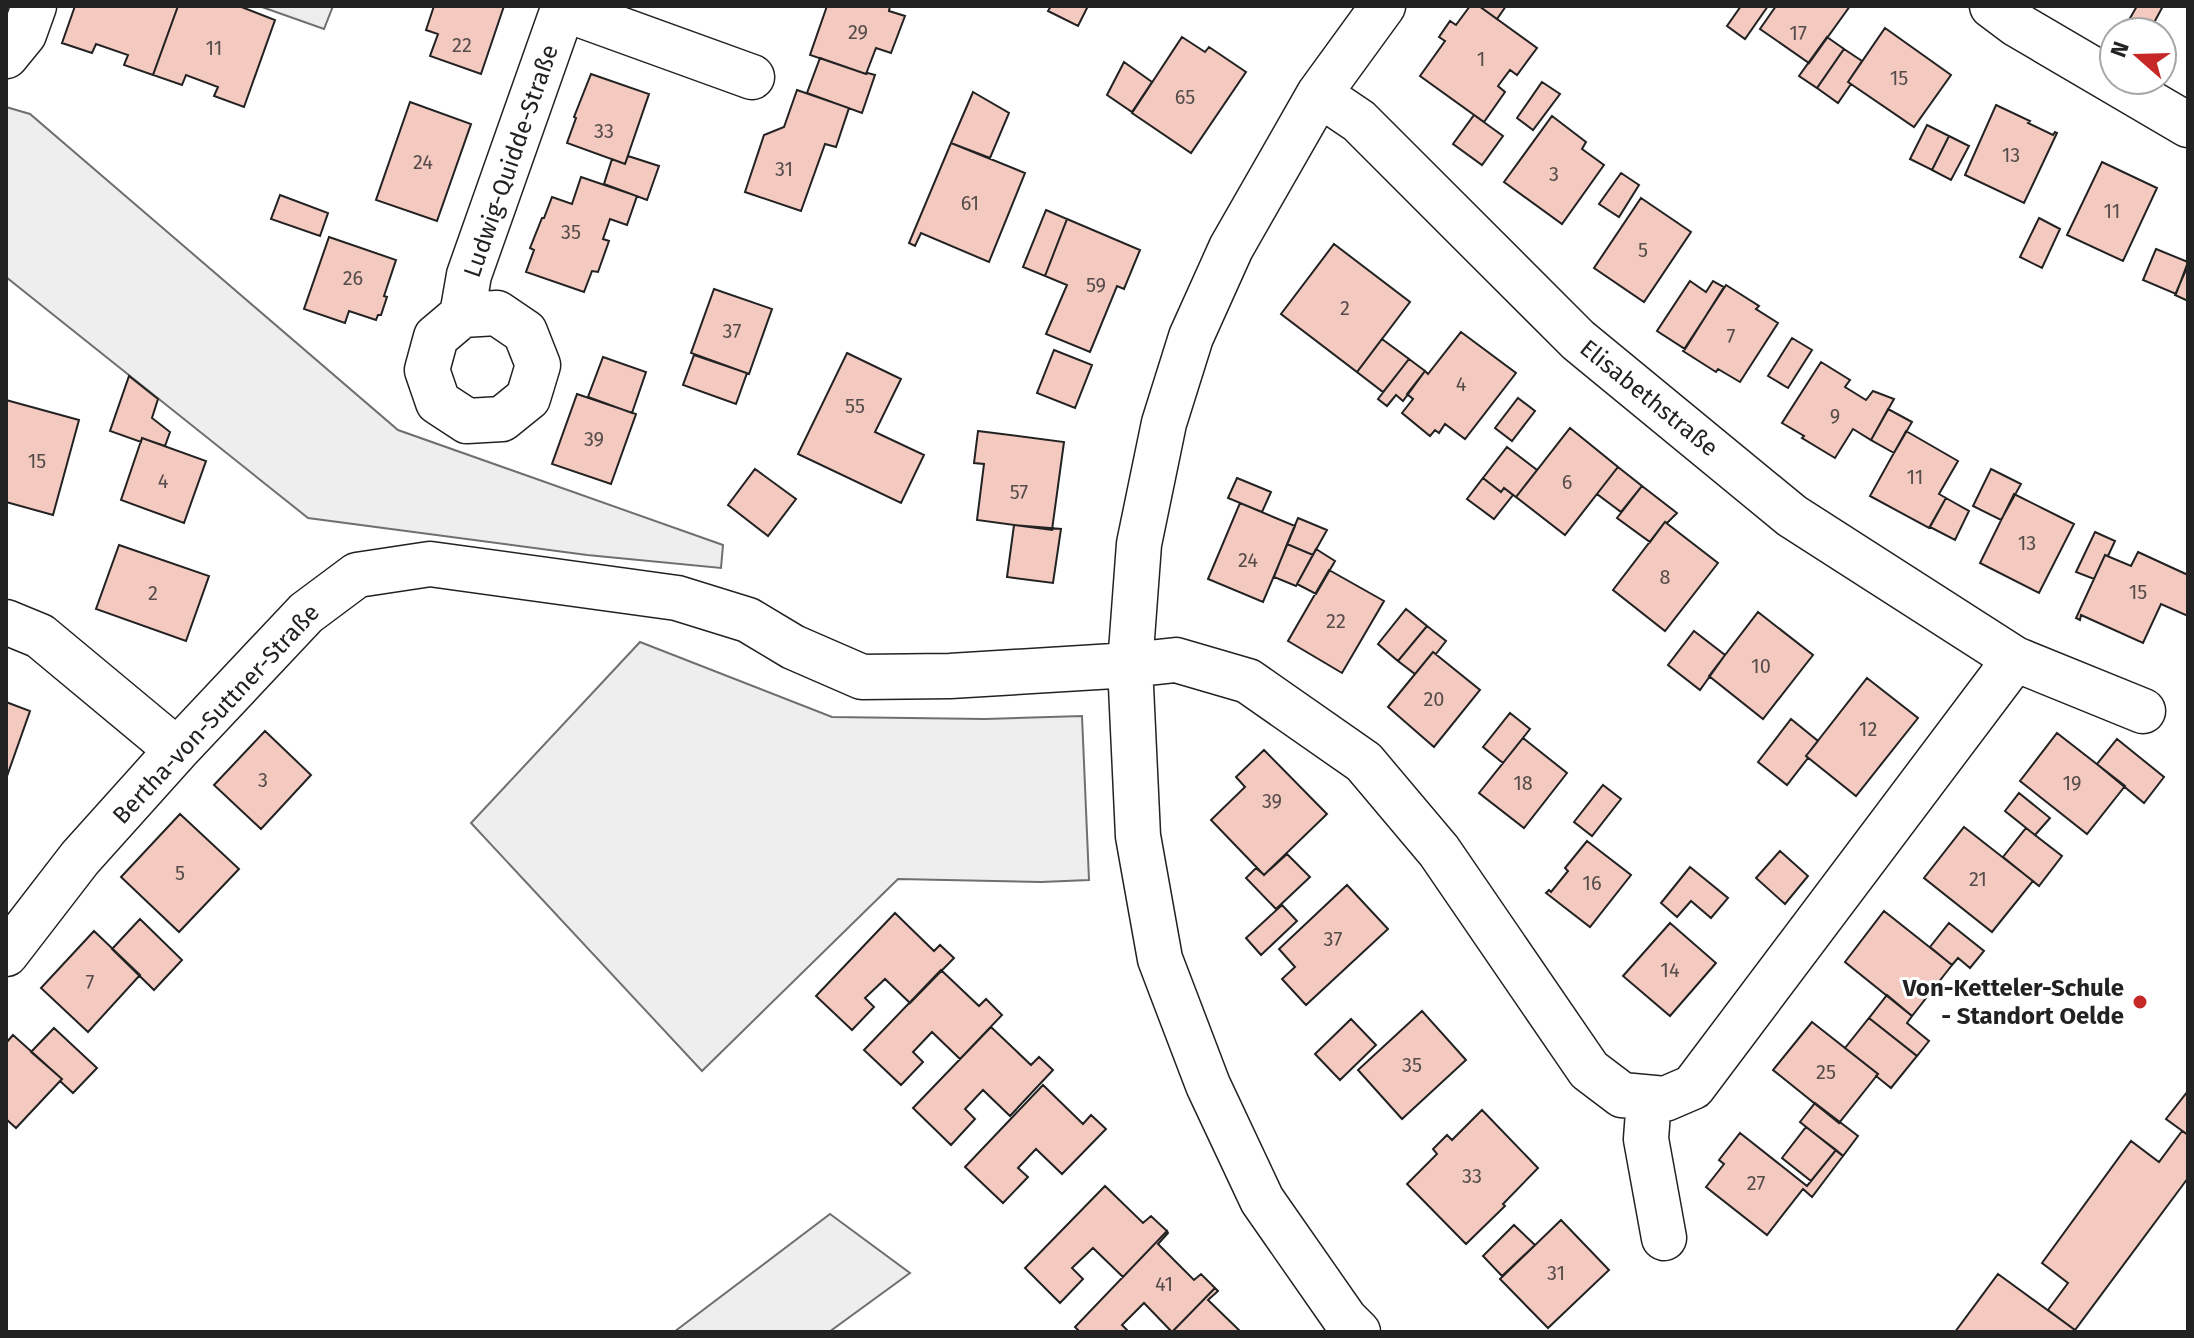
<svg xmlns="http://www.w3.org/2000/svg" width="2194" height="1338" font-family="'Fira Sans',sans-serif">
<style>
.green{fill:#eee;stroke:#6f6f6f;stroke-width:2}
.parking{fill:#ededed;stroke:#6f6f6f;stroke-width:2}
.building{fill:#f3c9c0;stroke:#222;stroke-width:2}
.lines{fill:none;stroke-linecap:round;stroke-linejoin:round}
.minor-casing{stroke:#222;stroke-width:47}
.minor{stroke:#fff;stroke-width:44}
.poi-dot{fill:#c62828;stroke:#fff;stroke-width:3}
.labels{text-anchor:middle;stroke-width:6;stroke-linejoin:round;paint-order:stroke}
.number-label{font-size:20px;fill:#564c4a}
.street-label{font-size:24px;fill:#222;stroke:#fff}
.poi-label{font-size:24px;font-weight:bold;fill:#222;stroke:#fff;text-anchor:end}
</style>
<rect width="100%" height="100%" fill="#fff"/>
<path class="green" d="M6,107L30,114L398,430L723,545L721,568L587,555L308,518L6,277Z
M640,642L832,717L985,719L1082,716L1089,880L1041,882L898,879L702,1071L471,823Z
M830,1214L910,1273L829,1332H674Z"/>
<path class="parking" d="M259,6H333L324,29Z"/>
<path class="building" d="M75,6H178L153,75L124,65L128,55L96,44L92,53L62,43Z
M178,6H239L275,20L244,107L214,96L218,87L186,75L182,85L153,75Z
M434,6H504L481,74L430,56L438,34L426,30Z
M827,6H890L889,11L905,16L891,53L876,48L866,74L810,55Z
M1051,6H1088L1078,26L1048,11Z
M1470,6H1479L1537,48L1517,75L1510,70L1498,86L1505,92L1484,122L1420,76L1445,41L1439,37L1450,21L1456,25Z
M1479,6H1506L1497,19Z
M1741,6H1768L1745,39L1727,26Z
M1776,6H1850L1809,63L1760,29Z
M2137,6H2163L2149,32L2129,20Z
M1885,28L1951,75L1914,127L1848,82Z
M1182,37L1205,52L1209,47L1246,72L1191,153L1132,113Z
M1827,37L1844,49L1817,88L1799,76Z
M1844,49L1862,61L1848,82L1851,84L1838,103L1817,88Z
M820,58L866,74L868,73L875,75L862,113L807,93Z
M1124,62L1152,82L1132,112L1107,95Z
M591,74L649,94L625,164L567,143L576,118L574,117Z
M1542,82L1560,94L1533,130L1517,118Z
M797,90L849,108L836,147L825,144L801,211L745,192L764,135L784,127Z
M973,92L1009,113L990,158L951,143Z
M410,102L471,124L437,221L376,200Z
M1996,105L2030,121L2028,123L2053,135L2055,132L2057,133L2024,203L1965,175Z
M1474,115L1503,136L1482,165L1453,144Z
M1552,116L1586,142L1582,149L1604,165L1562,224L1504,182Z
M1927,125L1949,136L1932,170L1910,159Z
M1949,136L1969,146L1951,180L1932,170Z
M951,143L1025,173L989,262L921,233L915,246L909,243Z
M628,156L659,166L647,200L604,184L612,159L625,164Z
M2102,162L2157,188L2123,261L2067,235Z
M1621,173L1639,185L1619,217L1599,204Z
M581,177L637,196L627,225L610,219L603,239L609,241L598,272L592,271L584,292L526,272L534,250L530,248L542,218H544L552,197L572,204Z
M280,195L328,213L320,236L271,219Z
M1641,198L1691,232L1644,302L1594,268Z
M1046,210L1067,219L1045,276L1023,267Z
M2039,218L2060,229L2042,268L2020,257Z
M1067,219L1140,250L1124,289L1117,286L1090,352L1046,334L1067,285L1045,276Z
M329,237L396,260L384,296L387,297L381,315H378L376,320L349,311L345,323L304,309Z
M1334,244L1410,302L1357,372L1281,314Z
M2156,249L2188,262L2176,294L2143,280Z
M2188,265V301L2175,295Z
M1690,281L1706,292L1713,281L1724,287L1685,349L1657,331Z
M1726,285L1759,306L1756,309L1778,323L1740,382L1718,369L1716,372L1683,351Z
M714,289L772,309L749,374L691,353Z
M1461,332L1516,373L1465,439L1445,424L1439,433L1435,430L1430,436L1402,413L1413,399L1407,394L1425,371L1428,374Z
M1792,338L1812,350L1788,388L1768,376Z
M1382,339L1409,359L1383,392L1357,372Z
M1054,350L1092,365L1075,408L1037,393Z
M847,353L901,379L875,432L924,455L901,503L798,454Z
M694,355L747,373L736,404L683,385Z
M603,357L646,372L632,413L588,397Z
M1409,359L1425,371L1403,401L1396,395L1387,406L1378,399Z
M1821,362L1850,380L1845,387L1866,400L1873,391L1894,399L1871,440L1853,429L1835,458L1802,438L1804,436L1782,423Z
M129,376L158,399L152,418L170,432L165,446L142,438L141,442L110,431Z
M577,394L636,414L611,484L552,464Z
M1518,398L1535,411L1512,441L1495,428Z
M6,400L79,420L53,515L6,502Z
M1888,409L1912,422L1894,453L1871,440Z
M1570,428L1618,467L1565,535L1516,497Z
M978,431L1064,442L1052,530L977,520L984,464L974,463Z
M1906,431L1958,461L1939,494L1946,498L1929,528L1870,496Z
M142,438L206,461L184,523L121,500Z
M1507,447L1537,470L1516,497L1504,488L1501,492L1483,478Z
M1618,467L1642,486L1621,512L1597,494Z
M755,469L796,499L768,536L728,505Z
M1991,469L2021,484L2001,520L1973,506Z
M1237,478L1271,492L1262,512L1228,498Z
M1483,478L1501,492L1504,488L1513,495L1494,519L1467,499Z
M1642,486L1677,513L1667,523L1665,522L1650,542L1617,518Z
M2014,494L2074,524L2039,593L1980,563Z
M1946,498L1969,511L1955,540L1930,527Z
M1240,503L1295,526L1263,602L1208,579Z
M1298,518L1327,530L1313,555L1287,544Z
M1665,522L1718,563L1665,631L1613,590Z
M1014,525L1061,529L1053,583L1007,577Z
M2095,532L2115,541L2108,556L2105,555L2094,579L2076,572Z
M1287,544L1313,555L1296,586L1274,577Z
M119,545L209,576L186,641L96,609Z
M1316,549L1335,561L1316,594L1297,584Z
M2138,552L2188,575V616L2161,604L2143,643L2081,615L2080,620L2076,618L2105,555L2131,566Z
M1329,570L1384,601L1342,673L1288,641Z
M1406,609L1427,626L1398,661L1378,644Z
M1758,612L1813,655L1763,719L1709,676Z
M1427,626L1446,641L1436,654L1433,652L1415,674L1398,661Z
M1694,631L1725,655L1700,690L1668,665Z
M1433,652L1480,690L1434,747L1388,707Z
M1867,678L1918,718L1856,796L1806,756Z
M6,702L30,711L6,779Z
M1510,713L1530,729L1503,763L1483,747Z
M1791,719L1818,741L1806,756L1808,758L1787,785L1758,762Z
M265,731L311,775L261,829L214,785Z
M2057,733L2125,786L2087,834L2020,781Z
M1523,738L1567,773L1524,828L1479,793Z
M2117,739L2164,777L2144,803L2097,764Z
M1264,750L1327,814L1264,875L1211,820L1245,787L1236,777Z
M1603,785L1621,799L1592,836L1574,822Z
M2019,793L2050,818L2035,835L2005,811Z
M180,814L239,869L179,932L121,877Z
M1964,827L2033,881L1992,932L1924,878Z
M2026,828L2062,856L2039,886L2003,857Z
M1587,841L1631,875L1590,927L1546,893L1549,890L1551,892L1568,871L1565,868Z
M1780,851L1808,876L1785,904L1756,878Z
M1287,854L1310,877L1276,909L1246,878L1256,868L1264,875Z
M1690,867L1728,898L1711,918L1691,901L1677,917L1661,903Z
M1347,885L1388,929L1306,1005L1282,979L1295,967L1279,949Z
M1282,905L1297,921L1261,955L1246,938Z
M1884,911L1952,965L1912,1016L1845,962Z
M895,913L934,951L940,945L954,958L910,1003L885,979L865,998L874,1007L852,1030L816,996Z
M140,919L182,960L154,990L112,949Z
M1670,923L1716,963L1670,1016L1623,976Z
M1949,923L1984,951L1970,968L1958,958L1952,965L1930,947Z
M94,931L140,975L88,1032L41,988Z
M941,970L979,1006L986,999L1002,1015L960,1059L932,1032L913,1052L923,1062L901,1085L864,1050Z
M1887,995L1912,1016L1907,1023L1929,1041L1917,1056L1869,1018Z
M1422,1011L1466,1060L1402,1119L1358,1070Z
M1869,1018L1917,1056L1891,1088L1876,1076L1878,1074L1845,1048Z
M1351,1019L1376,1045L1340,1080L1315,1054Z
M1812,1022L1878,1074L1839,1123L1773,1070Z
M991,1027L1031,1065L1039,1057L1053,1070L1010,1116L983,1090L965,1109L975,1119L951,1145L913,1108Z
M54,1028L97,1068L73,1093L60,1081L62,1079L31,1052Z
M13,1035L62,1079L16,1128L6,1119V1043Z
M1043,1085L1083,1124L1091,1115L1106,1129L1062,1174L1036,1149L1018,1168L1028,1177L1003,1203L965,1167Z
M2188,1091V1135L2166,1119Z
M1815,1103L1858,1136L1843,1156L1800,1122Z
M1482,1110L1538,1168L1503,1204L1505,1206L1466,1244L1407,1184L1437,1154L1433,1149L1447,1135L1452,1140Z
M1806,1127L1836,1150L1811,1181L1782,1158Z
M2182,1131L2188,1135V1178L2075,1330L2048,1310L2068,1283L2042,1263L2131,1141L2159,1162Z
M1740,1133L1807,1186L1836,1150L1843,1156L1812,1197L1803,1189L1767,1235L1706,1187L1724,1164L1719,1160Z
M1105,1186L1143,1223L1151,1216L1167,1231L1123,1277L1093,1248L1072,1268L1083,1279L1060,1303L1025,1268Z
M1561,1220L1609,1270L1548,1328L1500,1279Z
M1514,1225L1535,1245L1502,1276L1483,1256Z
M1167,1231L1168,1233L1158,1244L1194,1280L1201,1274L1215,1288L1172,1332L1144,1303L1122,1325L1129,1332H1080L1075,1327Z
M1998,1274L2075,1330L2077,1332H1955Z
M1215,1288L1218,1291L1208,1300L1241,1332H1172Z"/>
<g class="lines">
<defs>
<path id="minor" d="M1992,6L2016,24L2188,125
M564,9L752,77
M6,56L24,34L34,6
M1319,94L1359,121L1578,340L1792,516L2015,659L2143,711
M462,315L497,313L525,332L538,365L528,398L502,419L467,421L438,402L427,370L436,337L462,315L469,275L564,6
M6,622L40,636L177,750
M6,954L80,858L177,750L306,613L357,575L430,564L677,598L748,620L793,647L862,677L950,676L1130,665L1176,660L1248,681L1364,762L1439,851L1589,1070L1622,1095L1665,1099L1693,1087L2015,659
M1649,1098L1646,1139L1664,1238
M1358,1332L1345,1319L1262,1200L1208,1085L1160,959L1138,836L1130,665L1139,544L1164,423L1191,337L1231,248L1319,94L1383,6"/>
</defs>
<use href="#minor" class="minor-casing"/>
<use href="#minor" class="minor"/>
</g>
<circle class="poi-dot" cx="2140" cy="1002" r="8"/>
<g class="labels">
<g class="number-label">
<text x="858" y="39">29</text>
<text x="1798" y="40">17</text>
<text x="462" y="52">22</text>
<text x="214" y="55">11</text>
<text x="1481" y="66">1</text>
<text x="1899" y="85">15</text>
<text x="1185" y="104">65</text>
<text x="604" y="138">33</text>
<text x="2011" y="162">13</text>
<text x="423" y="169">24</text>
<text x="784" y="176">31</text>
<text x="1554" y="181">3</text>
<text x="970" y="210">61</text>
<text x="2112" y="218">11</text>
<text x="571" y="239">35</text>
<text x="1643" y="257">5</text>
<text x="353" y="285">26</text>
<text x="1096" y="292">59</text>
<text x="1345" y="315">2</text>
<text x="732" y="338">37</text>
<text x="1731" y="343">7</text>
<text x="1461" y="391">4</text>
<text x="855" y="413">55</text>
<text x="1835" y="423">9</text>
<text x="594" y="446">39</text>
<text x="37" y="468">15</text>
<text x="1915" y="484">11</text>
<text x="163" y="488">4</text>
<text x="1567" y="489">6</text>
<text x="1019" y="499">57</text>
<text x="2027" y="550">13</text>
<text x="1248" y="567">24</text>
<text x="1665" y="584">8</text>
<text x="2138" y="599">15</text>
<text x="153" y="600">2</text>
<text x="1336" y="628">22</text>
<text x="1761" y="673">10</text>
<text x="1434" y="706">20</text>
<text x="1868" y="736">12</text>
<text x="263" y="787">3</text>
<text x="1523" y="790">18</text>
<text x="2072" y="790">19</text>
<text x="1272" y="808">39</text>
<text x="180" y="880">5</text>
<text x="1978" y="886">21</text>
<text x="1592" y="890">16</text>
<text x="1333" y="946">37</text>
<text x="1670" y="977">14</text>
<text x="90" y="989">7</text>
<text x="1412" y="1072">35</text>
<text x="1826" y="1079">25</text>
<text x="1472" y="1183">33</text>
<text x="1756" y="1190">27</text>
<text x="1556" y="1280">31</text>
<text x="1164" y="1291">41</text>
</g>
<g class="street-label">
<text transform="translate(511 161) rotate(-71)" y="8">Ludwig-Quidde-Straße</text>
<text transform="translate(1649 398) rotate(39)" y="8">Elisabethstraße</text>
<text transform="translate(216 714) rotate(-47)" y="8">Bertha-von-Suttner-Straße</text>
</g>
<g class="poi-label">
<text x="2124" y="996">Von-Ketteler-Schule<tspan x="2124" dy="28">- Standort Oelde</tspan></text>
</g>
</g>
<rect width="2194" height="1338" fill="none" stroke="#222222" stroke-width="16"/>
<g transform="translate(2138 56) rotate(290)"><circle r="38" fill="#ffffff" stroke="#a7a7a7" stroke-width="2"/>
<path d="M0-6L14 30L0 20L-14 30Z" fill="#c62828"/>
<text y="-12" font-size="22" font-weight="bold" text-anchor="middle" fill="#222222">N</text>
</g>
</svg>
